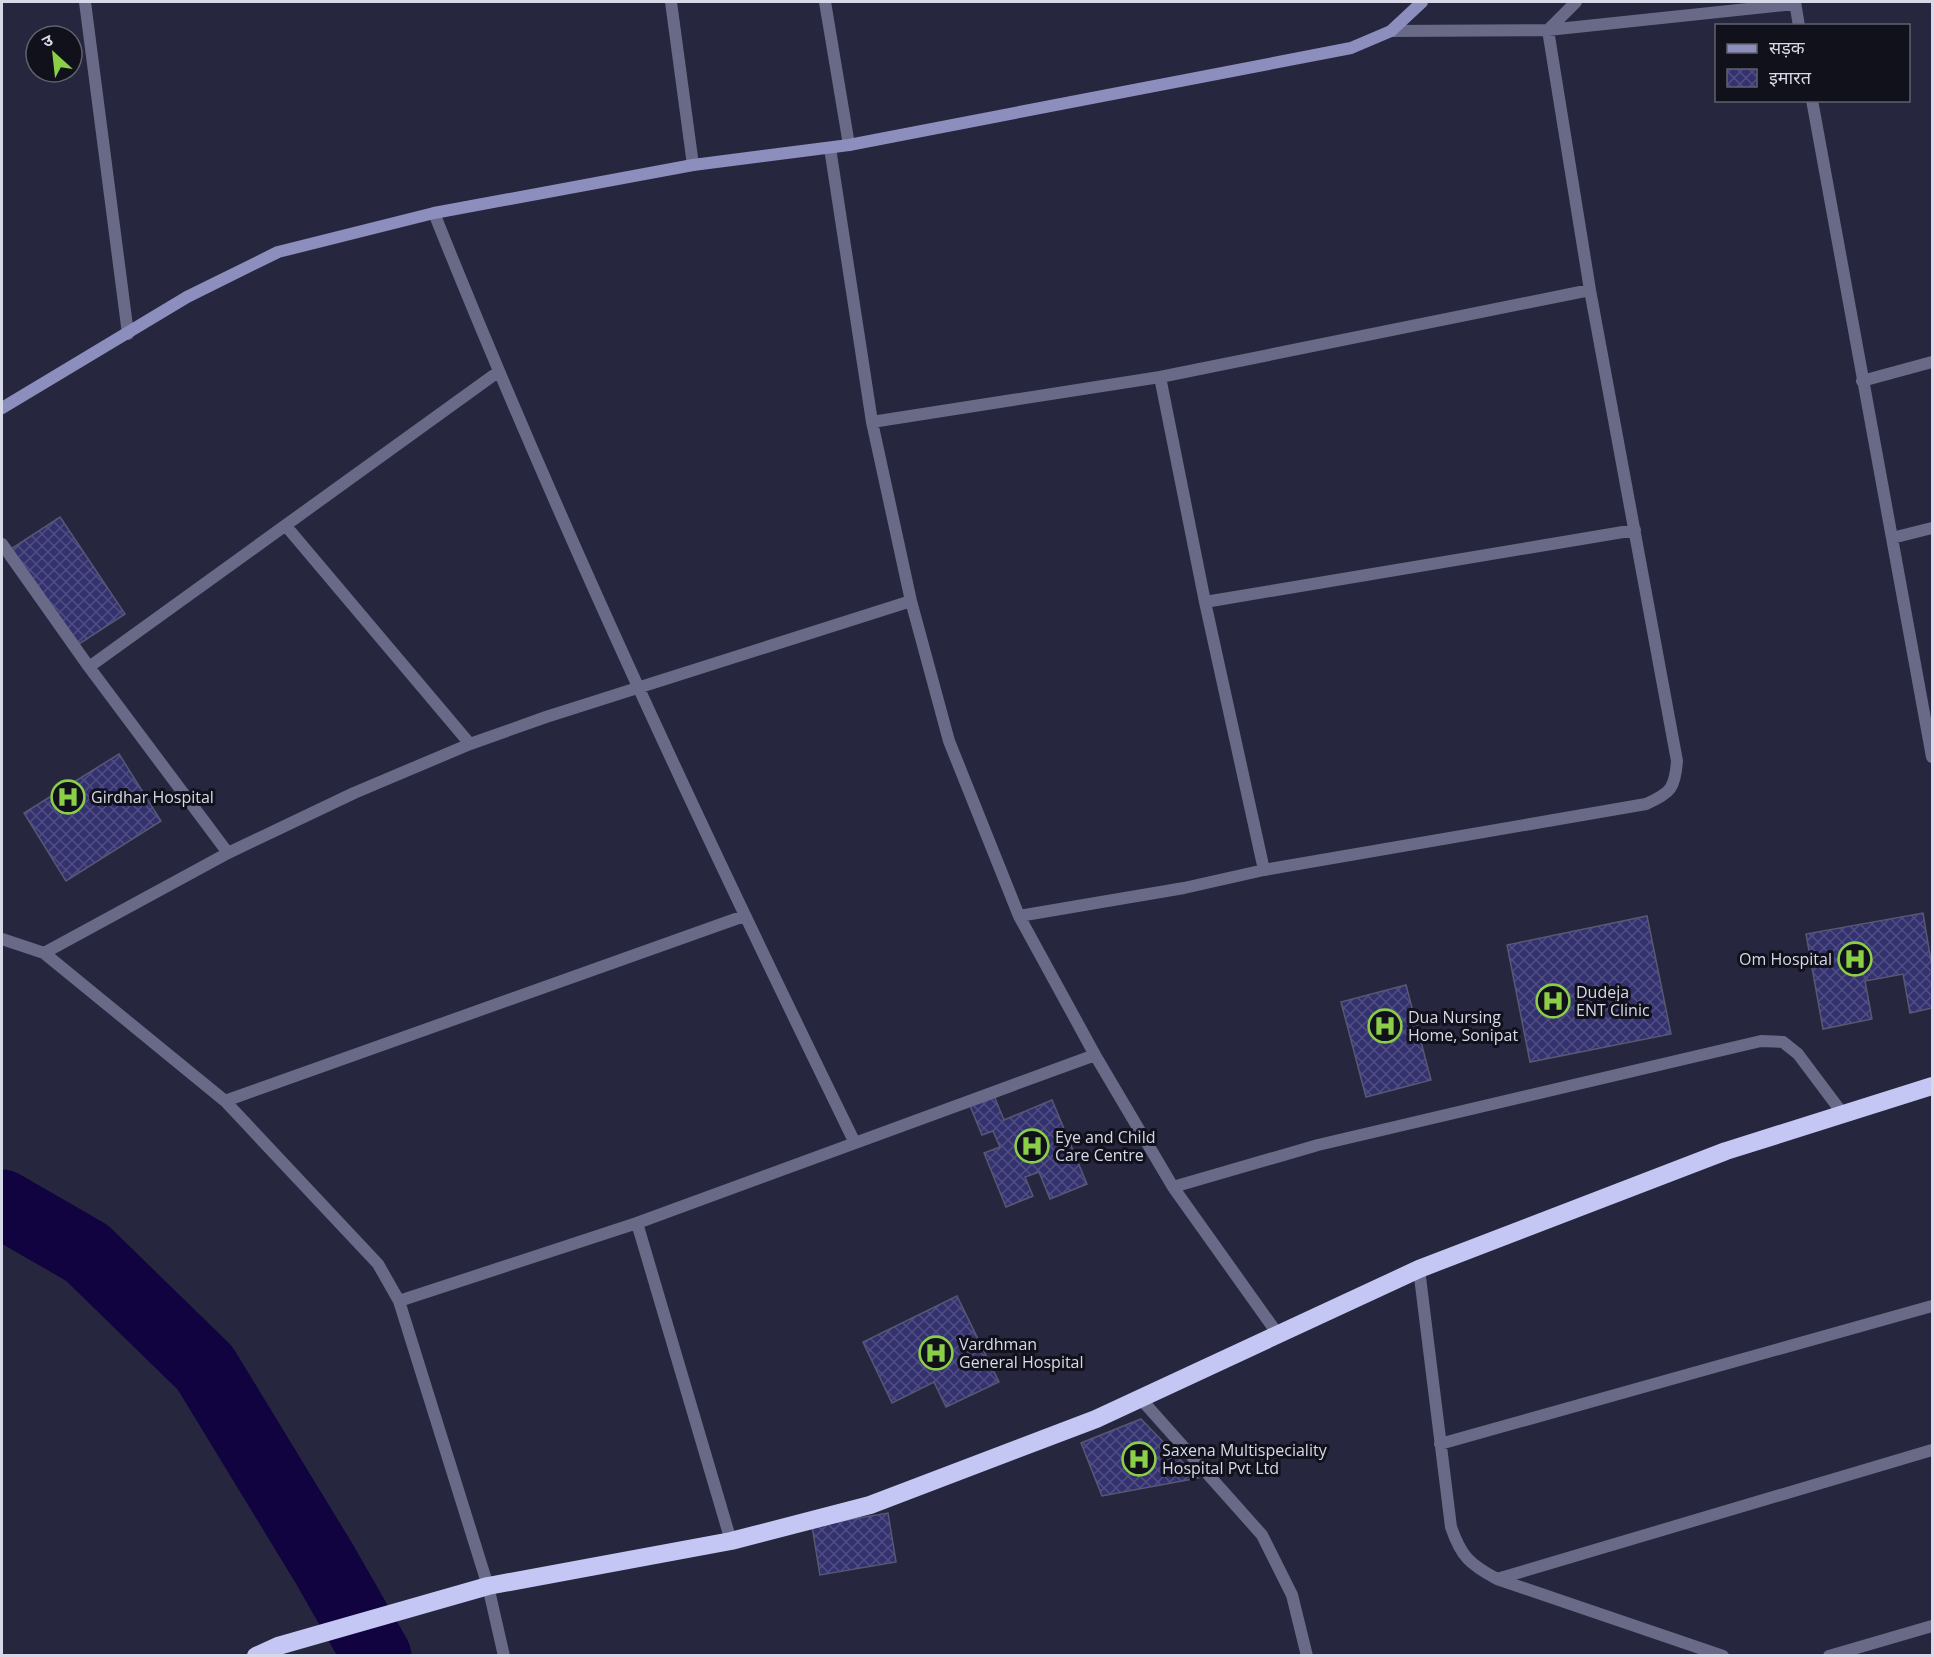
<svg xmlns="http://www.w3.org/2000/svg" width="1934" height="1657" font-family="'Open Sans','Noto Sans Devanagari',sans-serif">
<style>
.lines{fill:none;stroke-linecap:round;stroke-linejoin:round}
.river{stroke:#11033f;stroke-width:69}
.building{fill:url(#building-cross-hatch);stroke:#575873;stroke-width:1.5}
.lane{stroke:#686a88;stroke-width:12}
.street{stroke:#686a88;stroke-width:12}
.secondary{stroke:#8c8ebe;stroke-width:12}
.highway{stroke:#c4c7f4;stroke-width:18}
.labels{text-anchor:middle;stroke-width:6;stroke-linejoin:round;paint-order:stroke}
.poi-label{font-size:16px;fill:#d8d9e8;stroke:#11111c;text-anchor:start}
</style>
<defs>
<pattern id="building-cross-hatch" width="8" height="8" patternUnits="userSpaceOnUse" patternTransform="scale(1.5)"><rect width="8" height="8" fill="#34316f"/><path d="M0 0l8 8M0 8l8-8" fill="none" stroke="#514e84"/></pattern>
</defs>
<rect width="100%" height="100%" fill="#26273e"/>
<g class="lines">
<path class="river" d="M2,1204L87,1253L205,1368L325,1565L377,1656"/>
</g>
<path class="building" d="M60,517L125,614L76,646L11,549Z
M119,754L161,821L66,881L24,813Z
M1923,913L1932,967V1008L1910,1013L1903,974L1865,981L1872,1019L1823,1029L1806,934Z
M1647,916L1671,1034L1530,1062L1507,945Z
M1406,985L1431,1080L1366,1097L1341,1002Z
M992,1091L1004,1120L1052,1100L1087,1184L1050,1199L1039,1172L1025,1177L1033,1196L1006,1207L984,1153L1000,1147L993,1131L982,1135L968,1101Z
M957,1296L999,1382L946,1407L934,1382L892,1403L863,1342Z
M1141,1419L1198,1478L1102,1496L1081,1443Z
M888,1513L896,1562L820,1575L812,1526Z"/>
<g class="lines">
<path class="lane" d="M671,2L693,165"/>
<path class="street" d="M85,2L128,334
M825,2L849,145
M1795,2L1799,26
M1391,31L1548,30L1795,4
M1812,100L1932,757
M830,148L872,422L911,601L949,741L1019,916L1095,1055L1173,1187L1277,1333
M434,213C560,528 705,836 854,1141
M1160,377L1205,602L1264,870
M1862,381L1932,362
M872,422L1160,377L1590,290
M286,526L470,744
M1892,538L1932,528
M2,544L89,667L228,853
M1205,602L1635,530
M89,667L498,372
M1019,916L1184,888L1264,870L1646,804C1671,793 1675,788 1677,761L1590,290L1548,30L1576,2
M2,939L44,953L225,1101L378,1264L399,1301L488,1586L504,1656
M44,953L228,853L354,793L470,744L546,717L911,601
M225,1101L744,916
M1173,1187L1318,1145L1761,1041L1783,1042L1798,1054L1843,1114
M637,1223L731,1541
M1419,1269L1451,1527C1461,1556 1469,1564 1497,1579L1723,1656
M399,1301L637,1223L1095,1055
M1140,1398L1262,1535L1292,1595L1307,1656
M1440,1444L1932,1306
M1497,1579L1932,1450
M1829,1656L1932,1626"/>
<path class="secondary" d="M2,408L187,297L278,252L434,213L693,165L849,145L1351,48L1391,31L1422,2"/>
<path class="highway" d="M256,1656L278,1646L488,1586L731,1541L870,1505L1096,1419L1419,1269L1726,1151L1932,1086"/>
</g>
<defs>
<symbol id="hospital-ring" viewBox="-11 -11 22 22"><circle r="9.5" fill="#11111c" stroke="#8bce47" stroke-width="1.5"/><path d="M-5-5h3v3.5h4V-5h3V5h-3V1.5h-4V5h-3Z" fill="#8bce47"/></symbol>
</defs>
<g fill-rule="evenodd">
<use href="#hospital-ring" x="49" y="778" width="38" height="38"/>
<use href="#hospital-ring" x="1836" y="940" width="38" height="38"/>
<use href="#hospital-ring" x="1534" y="982" width="38" height="38"/>
<use href="#hospital-ring" x="1366" y="1007" width="38" height="38"/>
<use href="#hospital-ring" x="1013" y="1127" width="38" height="38"/>
<use href="#hospital-ring" x="917" y="1334" width="38" height="38"/>
<use href="#hospital-ring" x="1120" y="1440" width="38" height="38"/>
</g>
<g class="labels">
<g class="poi-label">
<text x="91" y="803">Girdhar Hospital</text>
<text x="1832" y="965" text-anchor="end">Om Hospital</text>
<text x="1576" y="998">Dudeja<tspan x="1576" dy="18">ENT Clinic</tspan></text>
<text x="1408" y="1023">Dua Nursing<tspan x="1408" dy="18">Home, Sonipat</tspan></text>
<text x="1055" y="1143">Eye and Child<tspan x="1055" dy="18">Care Centre</tspan></text>
<text x="959" y="1350">Vardhman<tspan x="959" dy="18">General Hospital</tspan></text>
<text x="1162" y="1456">Saxena Multispeciality<tspan x="1162" dy="18">Hospital Pvt Ltd</tspan></text>
</g>
</g>
<rect width="1934" height="1657" fill="none" stroke="#d8d9e8" stroke-width="6"/>
<rect x="1715" y="24" width="195" height="78" fill="#11111c" stroke="#61616e" stroke-width="1.5"/>
<rect x="1727" y="44" width="30" height="9" fill="#8c8ebe" stroke="#61616e" stroke-width="1.5"/>
<text x="1769" y="54" font-size="18" fill="#d8d9e8">सड़क</text>
<rect x="1727" y="69" width="30" height="18" fill="url(#building-cross-hatch)" stroke="#61616e" stroke-width="1.5"/>
<text x="1769" y="84" font-size="18" fill="#d8d9e8">इमारत</text>
<g transform="translate(54 54) rotate(333)"><circle r="28" fill="#11111c" stroke="#61616e" stroke-width="1.5"/>
<path d="M0-4.5L10 22L0 15L-10 22Z" fill="#8bce47"/>
<text y="-9" font-size="16" font-weight="bold" text-anchor="middle" fill="#d8d9e8">उ</text>
</g>
</svg>
